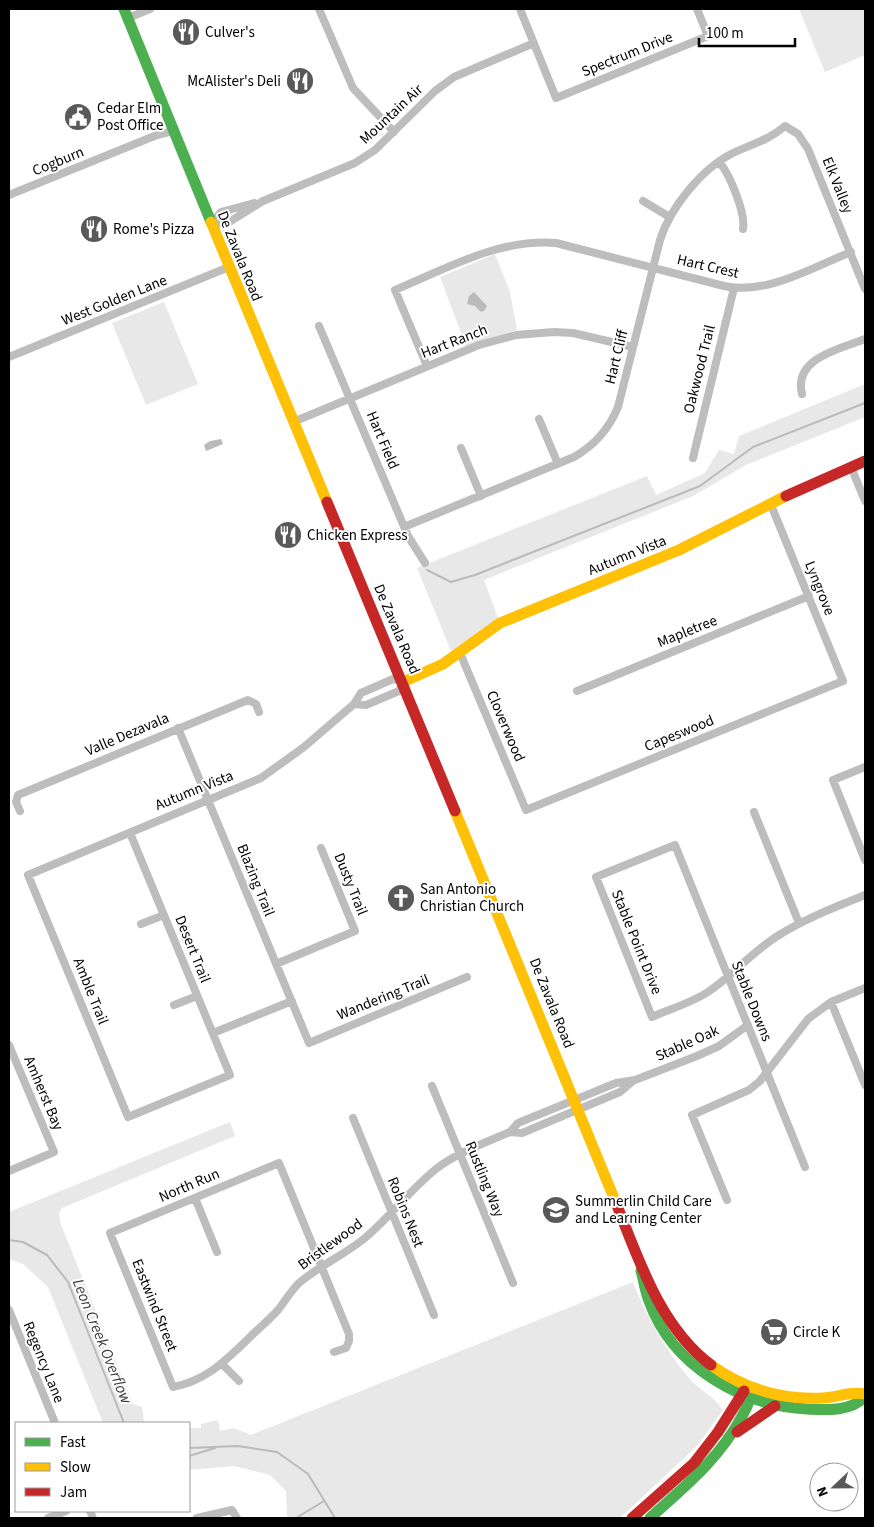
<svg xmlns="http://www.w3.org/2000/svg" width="874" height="1527" font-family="'Source Sans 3',sans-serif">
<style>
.green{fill:#e8e8e8}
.water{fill:#bababa}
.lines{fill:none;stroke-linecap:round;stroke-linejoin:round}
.stream{stroke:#bababa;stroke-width:2}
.street{stroke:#bdbdbd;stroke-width:8}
.fast{stroke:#4caf50;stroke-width:11}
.slow{stroke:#ffc107;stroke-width:11}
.jam{stroke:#c62828;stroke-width:11}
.labels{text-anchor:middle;stroke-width:4;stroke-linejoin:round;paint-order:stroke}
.poi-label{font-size:15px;fill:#000;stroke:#fff;text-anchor:start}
.street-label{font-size:15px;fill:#000;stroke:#fff}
.water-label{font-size:16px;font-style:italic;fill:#3d3d3d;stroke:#fff}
</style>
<rect width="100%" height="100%" fill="#fff"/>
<path class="green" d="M799,9H865V55L825,72Z
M495,254L510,292L517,330L466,346L440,277Z
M164,302L198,384L146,405L112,323Z
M865,384V417L746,465L693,496L484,580L498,618L451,651L417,568L647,476L656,495L705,473L719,450L734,454L739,436Z
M230,1122L235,1136L62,1208L59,1213L60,1222L133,1404L142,1407L144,1421L151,1423H103L48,1287L23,1264L9,1259V1212Z
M633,1282C646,1316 665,1350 690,1379C700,1391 713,1395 723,1410L698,1445L620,1518H287L286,1491L270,1475L234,1466L189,1470V1428H201V1424L218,1420L220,1431L234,1428L251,1435Z"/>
<path class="water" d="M474,292L487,306L484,311L481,312L475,306L467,304L469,296Z
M221,439L223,444L206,451L204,445L210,441Z"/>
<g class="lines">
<path class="stream" d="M427,570L451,582L475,575L700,486L753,447L865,403
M9,1240L23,1242L47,1255L68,1282L124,1423
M189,1448L238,1446L277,1452L308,1474L335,1518
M189,1456L215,1448
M296,1518L324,1501"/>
<path class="street" d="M319,9L353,88L394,132
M520,9L556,98L708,36L697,9
M128,18L150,9
M720,163C730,175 746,214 743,229
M9,195L157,135L173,131
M643,201L668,216
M211,224H226L263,201L355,163L375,150L435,91L454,77L534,43
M211,224L221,212L254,203
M319,326L408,536L425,563
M9,357L229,267
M427,366L395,290C446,269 499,238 556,243L724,286C767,295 811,268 851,252
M802,394C793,358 840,349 865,339
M539,419L558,464
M293,422L479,345L516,335L554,332L573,333L633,347
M461,448L481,496
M693,458L734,288
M851,467L865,501
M404,527L574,457C595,445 609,429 618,407L660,240C670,208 702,168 733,153C752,144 769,140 785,126L798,134L808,149L865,289
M460,653L526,810L843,681L771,505
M577,691L809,596
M178,728L309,1043L467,977
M865,767L833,780L865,860
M20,811L16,802L18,795L248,700L256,704L259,712
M754,812L799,923
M130,833L230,1075L128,1117L28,875L261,778L304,747L354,704L361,693L393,679L403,682L399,691L366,705L354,704
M141,924L164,915
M276,964L355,931L321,848
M831,1002L865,1085
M174,1005L197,996
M213,1033L292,1001
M9,1045L54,1152L9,1171
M432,1086L513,1283
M353,1118L434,1315
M510,1132L522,1133L620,1092L633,1081
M805,1167L675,845L596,877L652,1017C670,1009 691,1003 708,992C733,975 753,951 779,935C806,918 836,907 865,895
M195,1198L217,1252
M727,1200L692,1115L749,1090L760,1081L808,1019L831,1002L865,988
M9,1310L55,1423
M334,1352L346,1348L349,1341V1334L279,1163L110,1233L173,1387C206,1381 225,1361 248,1339C258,1329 269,1320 278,1310C285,1301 291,1291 299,1283C319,1266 344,1255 365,1238C390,1217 410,1190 436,1169C458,1152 485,1143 510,1132L518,1123L616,1083L635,1080L697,1056L719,1046L748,1025
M222,1364L239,1381
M90,1511L93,1518
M48,1518L66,1511
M197,1518L232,1510L237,1518"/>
<path class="fast" d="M124,9L211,222
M641,1271C644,1281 645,1291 649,1301C672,1366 741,1406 807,1409C827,1410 849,1412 865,1397
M650,1518C684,1487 719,1459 741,1418C745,1410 750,1403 750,1393"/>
<path class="slow" d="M211,222L327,502
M403,682L443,664L500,623L679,550L786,496
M455,811L616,1203
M711,1365C744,1389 783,1400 823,1398C838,1397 851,1391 865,1394"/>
<path class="jam" d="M786,496L865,461
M327,502L455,811
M616,1203C639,1260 660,1327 711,1365
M737,1432L775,1406
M632,1518L694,1463L718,1432L744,1391"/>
</g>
<defs>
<symbol id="restaurant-disc" viewBox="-11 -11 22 22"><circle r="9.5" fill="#595959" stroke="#fff"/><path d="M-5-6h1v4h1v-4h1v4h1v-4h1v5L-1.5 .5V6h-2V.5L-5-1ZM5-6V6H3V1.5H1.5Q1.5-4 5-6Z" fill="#fff"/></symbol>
<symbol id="civic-disc" viewBox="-11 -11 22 22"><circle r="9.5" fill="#595959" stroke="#fff"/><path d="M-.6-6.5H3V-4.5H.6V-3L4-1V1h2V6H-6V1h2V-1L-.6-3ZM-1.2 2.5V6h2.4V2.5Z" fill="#fff"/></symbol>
<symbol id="church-disc" viewBox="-11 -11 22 22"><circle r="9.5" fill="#595959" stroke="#fff"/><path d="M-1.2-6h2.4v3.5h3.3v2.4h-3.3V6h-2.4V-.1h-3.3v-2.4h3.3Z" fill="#fff"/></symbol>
<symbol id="school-disc" viewBox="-11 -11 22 22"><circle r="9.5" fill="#595959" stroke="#fff"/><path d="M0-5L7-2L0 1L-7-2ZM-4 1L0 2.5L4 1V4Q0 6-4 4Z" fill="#fff"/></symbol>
<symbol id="supermarket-disc" viewBox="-11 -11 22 22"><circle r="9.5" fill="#595959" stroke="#fff"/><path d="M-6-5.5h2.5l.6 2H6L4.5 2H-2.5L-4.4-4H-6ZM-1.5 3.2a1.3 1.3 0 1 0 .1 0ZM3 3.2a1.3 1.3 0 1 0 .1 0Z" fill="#fff"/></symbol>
</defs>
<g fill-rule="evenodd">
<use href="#restaurant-disc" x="170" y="16" width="32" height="32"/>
<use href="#restaurant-disc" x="284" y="65" width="32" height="32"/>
<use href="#civic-disc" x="62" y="101" width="32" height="32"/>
<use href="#restaurant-disc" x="78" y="213" width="32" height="32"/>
<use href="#restaurant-disc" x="272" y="519" width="32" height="32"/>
<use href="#church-disc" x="385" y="882" width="32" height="32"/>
<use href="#school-disc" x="540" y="1194" width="32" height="32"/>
<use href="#supermarket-disc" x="758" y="1316" width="32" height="32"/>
</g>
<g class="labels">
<g class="poi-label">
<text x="205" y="37">Culver's</text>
<text x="281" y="86" text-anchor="end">McAlister's Deli</text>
<text x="97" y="113">Cedar Elm<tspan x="97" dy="17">Post Office</tspan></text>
<text x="113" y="234">Rome's Pizza</text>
<text x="307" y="540">Chicken Express</text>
<text x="420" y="894">San Antonio<tspan x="420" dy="17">Christian Church</tspan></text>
<text x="575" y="1206">Summerlin Child Care<tspan x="575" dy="17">and Learning Center</tspan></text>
<text x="793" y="1337">Circle K</text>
</g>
<g class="street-label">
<text transform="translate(627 54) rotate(-22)" y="5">Spectrum Drive</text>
<text transform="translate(391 114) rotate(-43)" y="5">Mountain Air</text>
<text transform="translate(58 161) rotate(-22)" y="5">Cogburn</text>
<text transform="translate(838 185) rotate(68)" y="5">Elk Valley</text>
<text transform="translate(240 256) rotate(68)" y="5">De Zavala Road</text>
<text transform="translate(708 266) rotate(13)" y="5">Hart Crest</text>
<text transform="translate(114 300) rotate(-22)" y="5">West Golden Lane</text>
<text transform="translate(454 341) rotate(-21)" y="5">Hart Ranch</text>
<text transform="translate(616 357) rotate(-76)" y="5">Hart Cliff</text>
<text transform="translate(699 369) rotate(-76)" y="5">Oakwood Trail</text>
<text transform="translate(383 440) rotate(67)" y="5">Hart Field</text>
<text transform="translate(627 555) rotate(-22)" y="5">Autumn Vista</text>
<text transform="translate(820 588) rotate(68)" y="5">Lyngrove</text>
<text transform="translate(397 629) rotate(67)" y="5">De Zavala Road</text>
<text transform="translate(687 631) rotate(-22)" y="5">Mapletree</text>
<text transform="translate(506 726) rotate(67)" y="5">Cloverwood</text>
<text transform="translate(679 733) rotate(-22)" y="5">Capeswood</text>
<text transform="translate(127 734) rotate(-23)" y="5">Valle Dezavala</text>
<text transform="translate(194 790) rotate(-22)" y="5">Autumn Vista</text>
<text transform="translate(256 880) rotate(68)" y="5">Blazing Trail</text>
<text transform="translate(351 884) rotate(68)" y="5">Dusty Trail</text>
<text transform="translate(637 942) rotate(68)" y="5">Stable Point Drive</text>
<text transform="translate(193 949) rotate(68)" y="5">Desert Trail</text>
<text transform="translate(91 991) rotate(68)" y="5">Amble Trail</text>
<text transform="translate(383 997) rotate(-22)" y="5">Wandering Trail</text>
<text transform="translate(752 1001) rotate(68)" y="5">Stable Downs</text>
<text transform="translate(552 1003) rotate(68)" y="5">De Zavala Road</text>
<text transform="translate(687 1043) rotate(-24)" y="5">Stable Oak</text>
<text transform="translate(44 1093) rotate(67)" y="5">Amherst Bay</text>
<text transform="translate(485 1179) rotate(68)" y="5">Rustling Way</text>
<text transform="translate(189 1185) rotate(-23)" y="5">North Run</text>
<text transform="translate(406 1212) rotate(68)" y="5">Robins Nest</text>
<text transform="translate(330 1244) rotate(-36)" y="5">Bristlewood</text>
<text transform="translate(155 1305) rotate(68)" y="5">Eastwind Street</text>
<text transform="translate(44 1362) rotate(68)" y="5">Regency Lane</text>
</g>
<g class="water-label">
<text transform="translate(103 1341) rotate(68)" y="6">Leon Creek Overflow</text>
</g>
</g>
<rect width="874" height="1527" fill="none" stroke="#000000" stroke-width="20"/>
<rect x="15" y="1422" width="175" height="90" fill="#ffffff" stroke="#999999"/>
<rect x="25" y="1438" width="25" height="8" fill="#4caf50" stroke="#999999"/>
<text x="60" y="1447" font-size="15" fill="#000000">Fast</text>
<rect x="25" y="1463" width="25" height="8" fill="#ffc107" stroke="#999999"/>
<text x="60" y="1472" font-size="15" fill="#000000">Slow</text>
<rect x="25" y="1488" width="25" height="8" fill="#c62828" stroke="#999999"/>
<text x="60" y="1497" font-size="15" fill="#000000">Jam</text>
<g transform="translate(834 1487) rotate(248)"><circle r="24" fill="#ffffff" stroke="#999999"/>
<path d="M0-4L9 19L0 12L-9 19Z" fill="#595959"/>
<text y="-8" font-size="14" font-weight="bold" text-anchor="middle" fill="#000000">N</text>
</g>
<path d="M699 38v8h96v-8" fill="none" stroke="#000000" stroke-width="2.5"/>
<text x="706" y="38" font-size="15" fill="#000000" stroke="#ffffff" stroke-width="4" paint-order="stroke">100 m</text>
</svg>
